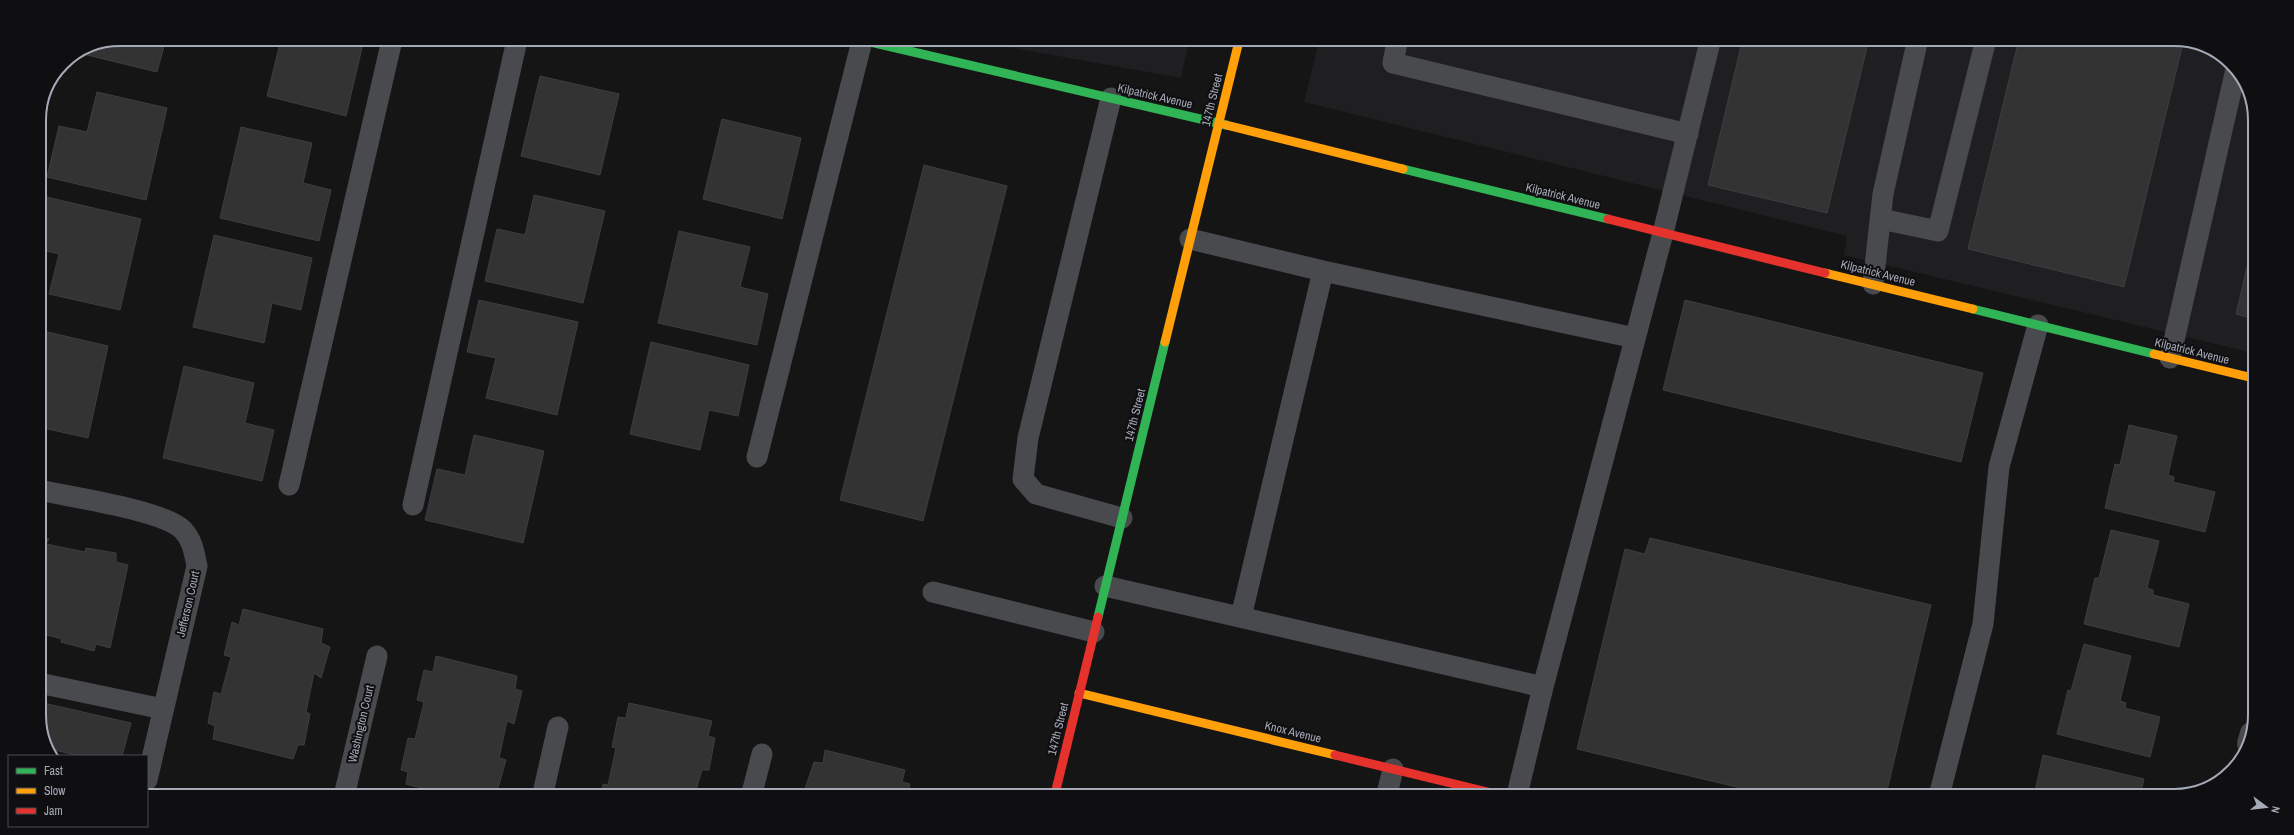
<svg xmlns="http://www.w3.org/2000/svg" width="2294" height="835" font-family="'Archivo Narrow',sans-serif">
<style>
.built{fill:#1f1f21}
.building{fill:#333334;stroke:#3d3e41}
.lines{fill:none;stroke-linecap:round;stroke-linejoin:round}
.lane{stroke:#494a4e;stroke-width:21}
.street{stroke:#494a4e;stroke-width:22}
.fast{stroke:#30b455;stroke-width:9}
.slow{stroke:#ff9f0a;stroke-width:9}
.jam{stroke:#e5322d;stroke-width:9}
.labels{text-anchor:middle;stroke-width:4;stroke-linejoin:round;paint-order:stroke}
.street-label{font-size:12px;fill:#a5aab7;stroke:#0f0f11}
.rim{fill:none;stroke:#a5aab7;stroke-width:2}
</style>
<rect width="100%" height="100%" fill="#151515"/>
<path class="built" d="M979,41H1189L1181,78L979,42Z
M1319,41L2200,43L2238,71L2255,115L2253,353L1844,255L1847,236L1304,102Z"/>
<path class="building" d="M120,39H166L157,72L79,53L89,45Z
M281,39H364L346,116L267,96Z
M1742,42L1868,43L1827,213L1708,185Z
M2018,43H2183L2124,287L1968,249Z
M540,76L619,94L600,175L521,156Z
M97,92L167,108L146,200L47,177L59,126L87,132Z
M722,119L801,138L782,219L703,199Z
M241,127L312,143L303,183L331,190L319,241L220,218Z
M924,165L1007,186L923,521L840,500Z
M534,195L605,211L583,303L485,281L497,229L525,235Z
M42,196L141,219L120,310L49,294L59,254L39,249V209Z
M679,231L750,247L740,287L768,294L757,345L658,323Z
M214,235L312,258L301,310L272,303L264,343L193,327Z
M2254,238L2253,319L2236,314Z
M479,300L578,322L557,415L486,398L496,358L467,352Z
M1685,300L1983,373L1961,462L1663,390Z
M39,330L108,346L88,438L39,427Z
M651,342L749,365L738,416L709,410L700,450L630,434Z
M184,366L254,383L245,423L274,430L262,481L163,458Z
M2129,425L2177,436L2168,475L2174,477L2173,482L2215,492L2205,532L2105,508L2115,464L2120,465Z
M474,435L544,451L523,543L425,520L437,469L465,475Z
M2111,530L2159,541L2147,588L2153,590V595L2189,604L2179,647L2084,624L2095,578H2099Z
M39,536L49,539L46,544L85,552L86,548L116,553V562L128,565L110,648L96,644L94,651L61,642L62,639L39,633Z
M1650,538L1931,605L1886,795H1770L1577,749L1625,549L1645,554Z
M243,609L323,629L321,643L330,647L321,678L314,673L306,712L310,714L304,745H298L293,759L213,739L215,726L208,723L214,692L221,694L231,657L224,655L232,622L239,625Z
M2084,644L2131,656L2120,701L2126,703L2125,708L2160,717L2150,757L2057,734L2068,690L2071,691Z
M436,656L517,676L515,689L522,691L514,724L507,721L499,758L506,760L497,792L491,789L490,793L437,792L406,784L408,772L401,770L408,738L415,739L424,702L417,700L424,670L433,672Z
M39,702L131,723L122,756H80L50,749L39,720Z
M629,703L712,721L708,736L715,738L709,770H702L695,793H601L603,784L608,785L616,748L612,747L618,717L626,718Z
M825,750L905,770L902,782L910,784L908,793L804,792L814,762L823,763Z
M2043,755L2144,779L2140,796H2034Z"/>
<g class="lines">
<path class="lane" d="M1397,42L1393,63L1688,134
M1111,98L1028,438L1023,479L1036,494L1122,518
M1881,219L1938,231L1985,43
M1190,239L1323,271L1635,338
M1873,284L1883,194L1917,43
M2170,358L2236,69
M757,457L862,41
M289,485L392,40
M39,490C70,497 163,510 183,530C193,541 194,552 197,566L147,780
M413,505L517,40
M1105,586L1543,687L1517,795
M933,592L1094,632
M1241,617L1323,271
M39,683L163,709
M1543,687L1663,233L1710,42
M345,792L377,656
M543,793L558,727
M752,793L762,754
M1387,794L1393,769
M1939,796L1983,624L1999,467L2038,325"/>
<path class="street" d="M2248,744L2251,733"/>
<path class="fast" d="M866,41L1226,125
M1403,169L1608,219
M1973,309L2154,354
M1098,617L1165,342"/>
<path class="slow" d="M1226,125L1403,169
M1825,273L1973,309
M1165,342L1239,41
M2154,354L2253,378
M1079,693L1335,755"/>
<path class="jam" d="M1608,219L1825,273
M1335,755L1500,795
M1055,794L1098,617"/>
</g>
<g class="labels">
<g class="street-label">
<text transform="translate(1155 96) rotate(13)" y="4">Kilpatrick Avenue</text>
<text transform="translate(1212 100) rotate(-76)" y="4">147th Street</text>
<text transform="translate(1563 196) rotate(14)" y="4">Kilpatrick Avenue</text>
<text transform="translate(1878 273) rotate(14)" y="4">Kilpatrick Avenue</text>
<text transform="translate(2192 351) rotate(14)" y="4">Kilpatrick Avenue</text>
<text transform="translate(1135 415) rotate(-76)" y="4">147th Street</text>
<text transform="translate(188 604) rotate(-77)" y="4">Jefferson Court</text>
<text transform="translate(361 724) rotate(-77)" y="4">Washington Court</text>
<text transform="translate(1058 729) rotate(-76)" y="4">147th Street</text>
<text transform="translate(1293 732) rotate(14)" y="4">Knox Avenue</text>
</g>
</g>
<path d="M0 0H2294V835H0ZM120 46H2174A74 74 0 0 1 2248 120V715A74 74 0 0 1 2174 789H120A74 74 0 0 1 46 715V120A74 74 0 0 1 120 46Z" fill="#0f0f11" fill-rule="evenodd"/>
<path class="rim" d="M120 46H2174A74 74 0 0 1 2248 120V715A74 74 0 0 1 2174 789H120A74 74 0 0 1 46 715V120A74 74 0 0 1 120 46Z"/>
<rect x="8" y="755" width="140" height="72" fill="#0f0f11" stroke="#4b4d53"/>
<rect x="16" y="768" width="20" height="6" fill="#30b455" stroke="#4b4d53"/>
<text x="44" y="775" font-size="12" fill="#a5aab7">Fast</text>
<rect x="16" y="788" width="20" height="6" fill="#ff9f0a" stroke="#4b4d53"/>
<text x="44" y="795" font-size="12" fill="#a5aab7">Slow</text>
<rect x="16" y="808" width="20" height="6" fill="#e5322d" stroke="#4b4d53"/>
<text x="44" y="815" font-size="12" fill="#a5aab7">Jam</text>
<g transform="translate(2266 807) rotate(105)" stroke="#0f0f11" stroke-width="3" paint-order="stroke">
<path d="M0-3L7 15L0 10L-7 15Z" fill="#a5aab7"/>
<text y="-6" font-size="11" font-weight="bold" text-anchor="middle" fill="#a5aab7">N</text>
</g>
</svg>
